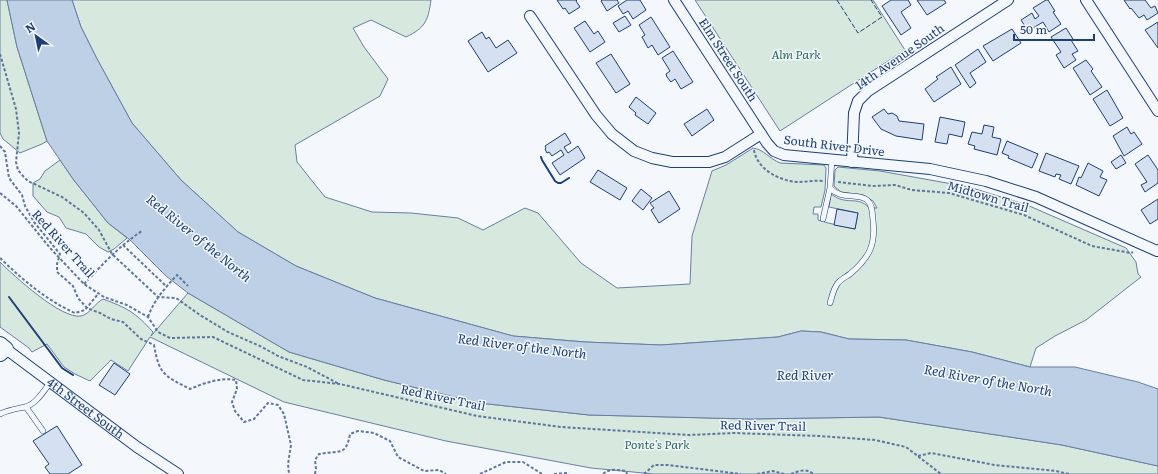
<svg xmlns="http://www.w3.org/2000/svg" width="1158" height="474" font-family="Literata,serif">
<style>
.green{fill:#d7e8df;stroke:#687fa3}
.water{fill:#bed0e5;stroke:#687fa3}
.building{fill:#d5e0f0;stroke:#1d3f73}
.lines{fill:none;stroke-linecap:round;stroke-linejoin:round}
.lane-casing{stroke:#1d3f73;stroke-width:6}
.street-casing{stroke:#1d3f73;stroke-width:12}
.secondary-casing{stroke:#1d3f73;stroke-width:16}
.path{stroke:#5e769c;stroke-width:2;stroke-dasharray:3 2;stroke-linecap:butt}
.lane{stroke:#f4f7fb;stroke-width:5}
.street{stroke:#f4f7fb;stroke-width:10}
.secondary{stroke:#f4f7fb;stroke-width:14}
.fence{stroke:#1d3f73;stroke-width:1;stroke-dasharray:5 2;stroke-linecap:butt}
.wall{stroke:#1d3f73;stroke-width:2}
.labels{text-anchor:middle;stroke-width:3;stroke-linejoin:round;paint-order:stroke}
.park-label{font-size:12px;font-style:italic;fill:#2c6c60;stroke:#f4f7fb}
.street-label{font-size:12px;fill:#1d3f73;stroke:#f4f7fb}
.water-label{font-size:13px;font-style:italic;fill:#1d3f73;stroke:#f4f7fb}
</style>
<rect width="100%" height="100%" fill="#f4f7fb"/>
<path class="green" d="M0,0H7L17,47L47,141L42,144L20,153L3,139L0,133Z
M72,0H431C428,21 425,28 406,37L371,20L353,28L364,47L388,79L380,96L295,145L297,162L325,197L372,212L411,213L458,218L483,230L525,208L538,213L581,263L617,288L690,284L692,236L712,171L726,165L753,148C763,149 770,159 780,163L824,165L826,168L825,190L821,207H814L813,214H818V220L828,223L855,229L858,213L829,207L831,194C834,196 837,198 840,199C852,203 860,197 870,209L872,208H877L873,201L863,195L841,192L834,186L835,170L838,167L880,171L969,187L1027,205L1126,248L1136,262L1138,274L1141,277L1086,320L1055,336L1036,348L1030,367L972,352L906,340L849,339L821,332L801,331L778,337L661,345L585,342L513,336L375,298L296,266L238,232L181,180L132,123L96,57L81,27Z
M695,0H873L905,50L780,131Z
M60,160L73,179L108,223L127,238L114,249L108,252L99,247L86,234L66,228L59,217L47,212L33,196V183L40,179L45,171Z
M0,262C13,275 62,320 81,316C90,314 95,303 103,299C127,308 135,312 153,332L151,336L188,293L289,352L384,380L479,403L589,415L750,419L879,417L1062,445L1158,466V474H654L591,468L446,441L284,402L150,337L128,371L111,360L90,381L75,374L64,367L47,344L32,352L29,348L0,327Z"/>
<path class="water" d="M7,0H72L81,27L96,57L132,123L181,180L238,232L296,266L375,298L513,336L585,342L661,345L778,337L801,331L821,332L849,339L906,340L972,352L1030,367H1075L1138,382L1158,389V466L1062,445L879,417L750,419L589,415L479,403L384,380L289,352L188,293L166,276L129,239L108,223L73,179L47,141L17,47Z"/>
<path class="building" d="M557,0H577L576,1L580,7L569,14L565,8L563,9Z
M602,0H617L619,3L607,11L601,1Z
M627,0H640L646,10L633,19L628,11L623,14L618,6Z
M891,0H908L911,5L901,12L911,28L901,35L882,6Z
M917,0H944L946,3L927,15Z
M1046,0H1048L1055,11L1053,12L1061,24L1049,32L1043,22L1028,31L1021,20L1032,13L1035,19L1039,16L1033,8Z
M1124,0H1145L1151,8L1155,6L1158,13L1147,20L1144,15L1139,18L1131,8L1130,9Z
M625,16L631,25L619,32L613,23Z
M651,17L670,47L658,55L652,45L648,48L642,37L645,35L639,25Z
M585,21L594,34L598,31L605,42L590,52L574,28Z
M1158,22V48L1145,30Z
M1066,28L1073,39L1071,40L1078,51L1072,54L1076,60L1064,68L1056,55L1061,52L1051,37Z
M1012,29L1021,43L993,61L983,46Z
M482,32L486,39L489,37L496,48L508,40L517,53L488,72L468,41Z
M978,49L986,62L970,73L976,83L970,88L955,65Z
M673,51L693,82L681,89L675,79L671,82L667,77L666,74L670,71L662,58Z
M611,54L630,84L616,93L596,63Z
M1086,60L1093,69L1091,71L1102,87L1090,95L1073,68Z
M951,67L961,84L934,102L925,89L938,79L936,77Z
M1107,90L1123,118L1110,126L1093,99Z
M636,97L656,113L648,124L635,115L636,113L629,107Z
M707,109L714,120L692,136L684,124Z
M884,109L888,114L892,113L897,116L899,121L924,124L922,140L896,136L881,129L872,117Z
M940,117L965,122L962,137L949,134L947,144L935,142Z
M984,125L994,127L992,137L1001,139L997,155L974,149L975,146L968,144L972,132L982,134Z
M1127,127L1131,134L1134,132L1142,144L1124,156L1113,136Z
M565,133L571,143L564,147L568,153L578,146L585,158L560,175L552,163L564,155L561,150L552,156L549,152L547,153L545,149L546,148L545,146Z
M1007,141L1038,154L1032,168L1008,158L1009,156L1002,153Z
M1046,153L1079,166L1071,184L1059,179L1061,175L1056,174L1055,177L1039,171Z
M1121,155L1126,163L1116,169L1111,162Z
M1148,155L1158,170V183L1145,192L1141,185L1147,182L1135,164Z
M1088,163L1103,171L1100,177L1107,180L1099,196L1076,185L1079,177L1081,178Z
M598,170L627,188L620,200L590,182Z
M641,189L652,198L643,210L632,201Z
M669,191L680,209L659,223L651,210L654,208L650,203Z
M1158,199V219L1150,224L1141,210Z
M837,209L858,213L855,229L834,225Z
M114,363L130,374L115,395L99,385Z
M57,426L82,465L68,474H50L45,467L49,464L33,441Z"/>
<g class="lines">
<defs>
<path id="lane" d="M823,219L830,188
M830,303C832,297 833,289 838,283C841,279 846,277 850,274C869,258 876,245 873,220C872,213 873,205 867,200C857,192 843,201 830,188L832,159
M26,407L43,431
M0,414C8,410 16,409 25,407C36,404 43,392 50,383"/>
<g id="street">
<path d="M674,0L767,143L774,151L784,155L930,169L986,181L1036,197L1157,251L1158,250"/>
<path d="M1086,0L1158,111"/>
<path d="M530,16L596,115L612,134L634,151L652,158L672,162H709L725,157L761,134"/>
<path d="M852,162L854,113L858,101L868,91L1008,0"/>
<path id="s1" d="M6,349L137,447L178,474"/>
</g>
<path id="secondary" d="M0,344L6,349L0,354"/>
</defs>
<use href="#lane" class="lane-casing"/>
<use href="#street" class="street-casing"/>
<use href="#secondary" class="secondary-casing"/>
<path class="path" d="M0,54L16,109L19,133L16,162L18,170L23,176L28,181L62,197L84,213L99,230L112,254L158,297L176,298L200,315L228,332L262,347L278,356L307,367L339,384
M0,146L5,152L9,178L22,195L25,206L34,222L60,254L57,264V272L73,286L78,298L87,308L100,313L111,319L123,322L141,339L154,345C159,375 165,376 190,389C204,383 221,377 236,380L237,389L232,402L235,411L244,422L254,419L268,403L278,405L284,414L291,445L288,464L289,474
M754,150C757,169 779,181 798,182C806,182 814,180 823,181
M838,182L873,186L895,185L912,190L949,193L1024,215L1092,246L1131,253L1133,252
M0,193L16,206L50,248L84,284L104,297L127,305L148,317L158,332L170,338L213,337L303,380L340,384L477,416L561,427L689,435L734,433L819,436L875,440L906,447L941,474
M123,245L166,286
M0,258C23,280 46,300 75,313L85,310L98,294
M84,284C102,265 119,246 142,231
M148,317C154,300 165,288 177,275L188,286
M918,456L931,453L995,465L1056,471L1069,474
M315,474L316,469L315,460L319,454C339,450 346,457 350,434L358,431L374,433L390,441L398,457L424,471L439,470L446,474
M480,474L506,462H523L542,474
M554,474L567,473L569,474
M603,474C610,468 618,470 626,471L627,474
M644,474L654,465H668L741,474
M757,474L773,471L784,474
M791,474C798,471 807,468 813,474"/>
<use href="#lane" class="lane"/>
<use href="#street" class="street"/>
<use href="#secondary" class="secondary"/>
<path class="fence" d="M837,0L858,33L882,17L871,0"/>
<path class="wall" d="M541,157L542,160L555,181L558,183H561L569,178
M9,297L62,368L73,375"/>
</g>
<g class="labels">
<g class="park-label">
<text x="796" y="59">Alm Park</text>
<text x="657" y="449">Ponte's Park</text>
</g>
<g class="street-label">
<text transform="translate(900 57) rotate(-35)" y="4">14th Avenue South</text>
<text transform="translate(728 60) rotate(57)" y="4">Elm Street South</text>
<text transform="translate(834 146) rotate(7)" y="4">South River Drive</text>
<text transform="translate(988 197) rotate(16)" y="4">Midtown Trail</text>
<text transform="translate(63 244) rotate(48)" y="4">Red River Trail</text>
<text transform="translate(443 398) rotate(12)" y="4">Red River Trail</text>
<text dy="4" stroke="none"><textPath href="#s1" startOffset="99">4th Street South</textPath></text>
<text transform="translate(763 426) rotate(1)" y="4">Red River Trail</text>
</g>
<g class="water-label">
<text transform="translate(199 238) rotate(39)" y="5">Red River of the North</text>
<text transform="translate(522 346) rotate(7)" y="5">Red River of the North</text>
<text x="805" y="380">Red River</text>
<text transform="translate(988 380) rotate(10)" y="5">Red River of the North</text>
</g>
</g>
<g transform="translate(36 36) rotate(327)" stroke="#f4f7fb" stroke-width="3" paint-order="stroke">
<path d="M0-3L7 15L0 10L-7 15Z" fill="#1d3f73"/>
<text y="-6" font-size="11" font-weight="bold" text-anchor="middle" fill="#1d3f73">N</text>
</g>
<path d="M1014 34v6h80v-6" fill="none" stroke="#1d3f73" stroke-width="2"/>
<text x="1020" y="34" font-size="12" fill="#1d3f73" stroke="#f4f7fb" stroke-width="3" paint-order="stroke">50 m</text>
</svg>
